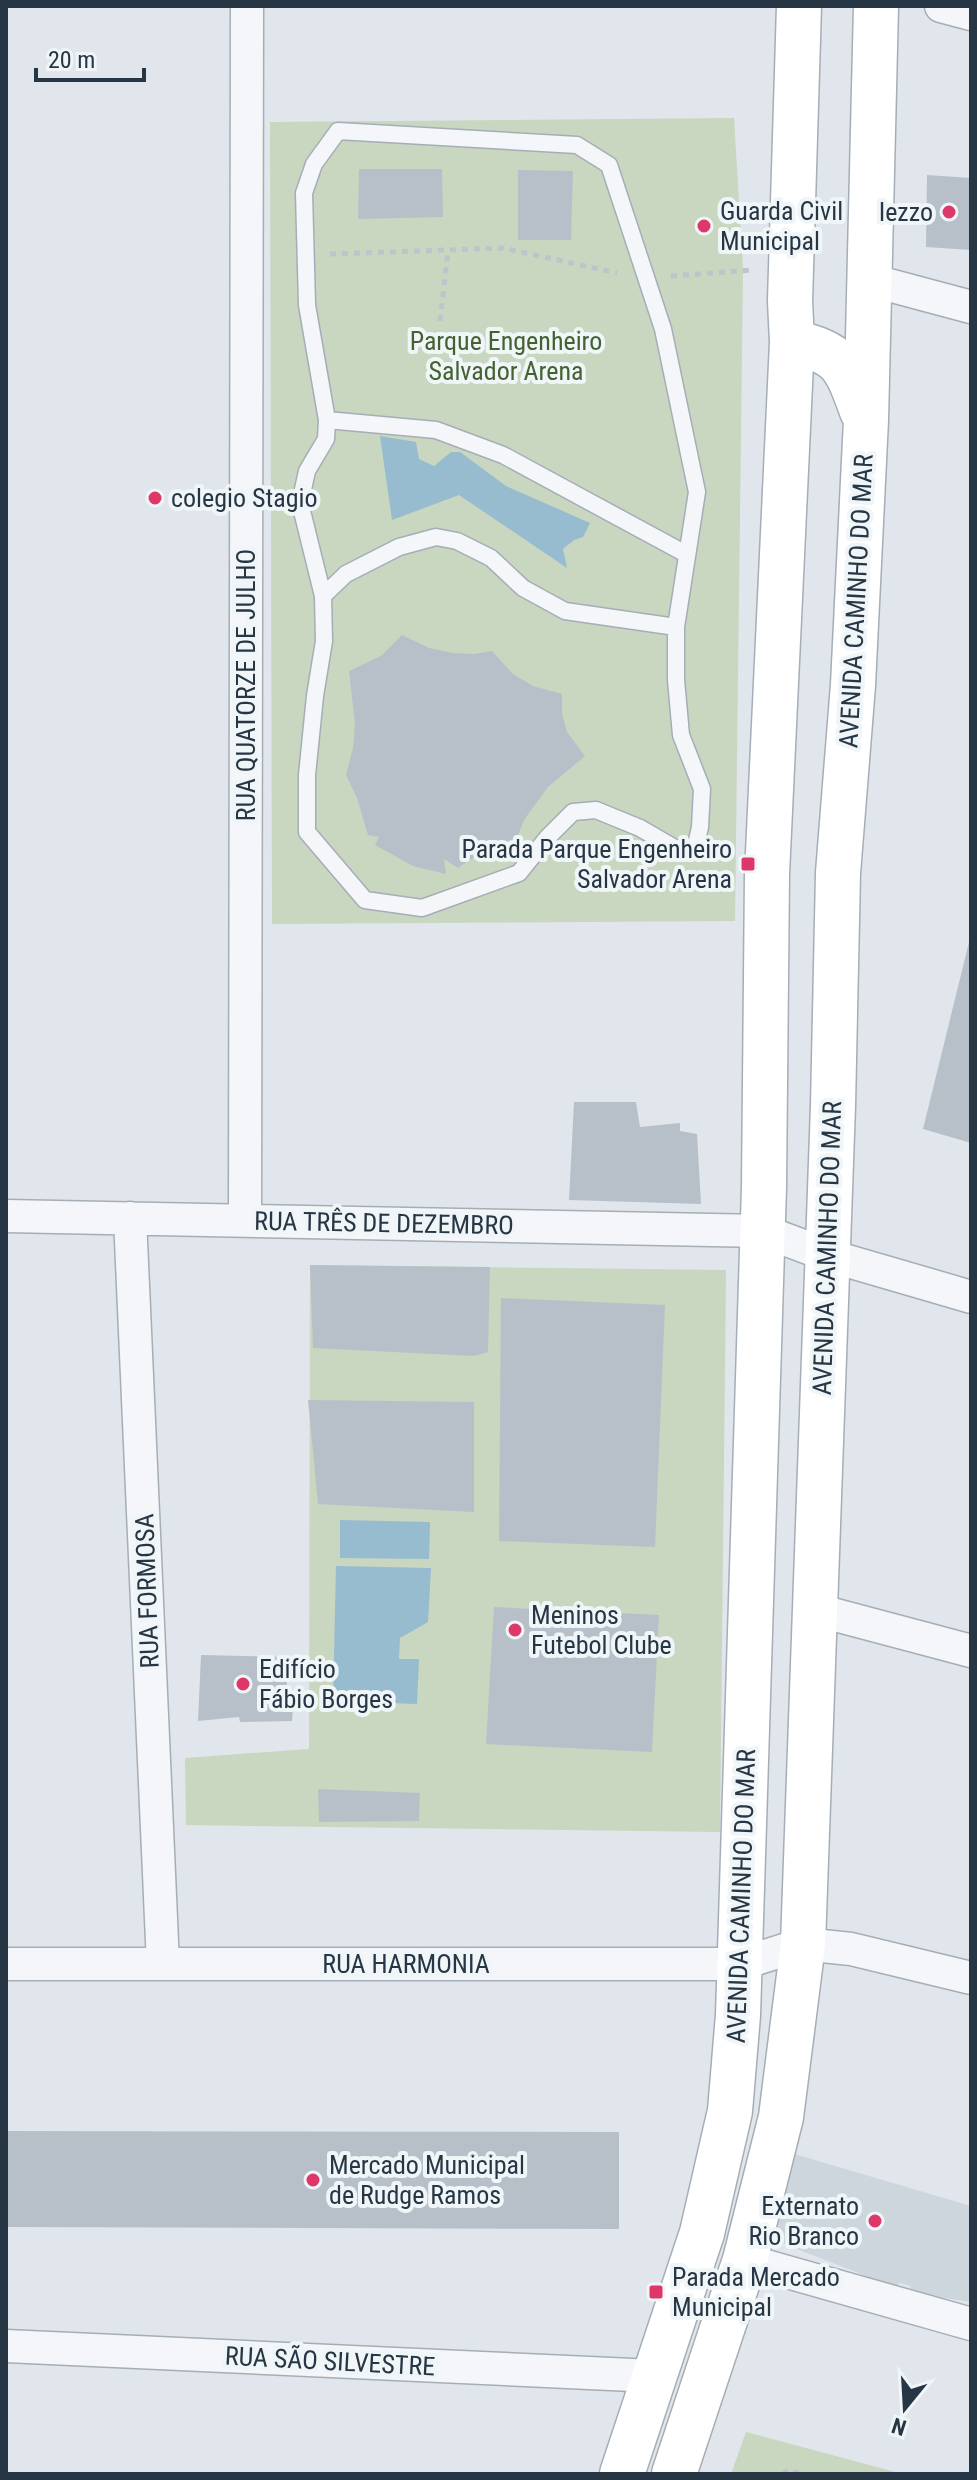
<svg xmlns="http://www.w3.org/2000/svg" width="977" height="2480" font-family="'Roboto Condensed',sans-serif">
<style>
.built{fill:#ced6dd}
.green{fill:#c9d6c0}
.water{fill:#97bbcf}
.building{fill:#b7c0c9}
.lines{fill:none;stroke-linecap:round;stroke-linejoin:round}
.service-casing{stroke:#a5aeb6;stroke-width:19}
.minor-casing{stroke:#a5aeb6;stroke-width:35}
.secondary-casing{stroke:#a5aeb6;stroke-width:47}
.path{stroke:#bfc4ca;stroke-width:5;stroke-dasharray:6 6;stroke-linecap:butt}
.service{stroke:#f4f6f9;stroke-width:16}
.minor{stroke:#f4f6f9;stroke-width:32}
.secondary{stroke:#fff;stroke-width:44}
.poi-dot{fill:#de386b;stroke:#f0f5f8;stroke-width:3}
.labels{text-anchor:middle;stroke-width:8;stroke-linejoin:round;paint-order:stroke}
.poi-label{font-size:26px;fill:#273644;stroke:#f0f5f8;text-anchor:start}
.park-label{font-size:26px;fill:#436232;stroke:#f0f5f8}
.street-label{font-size:26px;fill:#273644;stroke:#f0f5f8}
</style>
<rect width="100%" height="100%" fill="#e0e6eb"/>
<path class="built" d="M791,2153L971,2206V2302L910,2293L911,2286L899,2283L897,2288L779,2242L775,2236Z"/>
<path class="green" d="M734,118L743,270L735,921L272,924L270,122Z
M310,1265L726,1270L720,1832L186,1825L185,1758L309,1749Z
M746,2432L903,2474H731Z"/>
<path class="water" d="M380,436L416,442L419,459L434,466L451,452H460L506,486L590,523L583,537L574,540L563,549L567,568L459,495L392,520Z
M340,1520L430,1522L429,1559L340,1558Z
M336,1566L431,1568L428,1622L400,1638L399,1659H419L417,1704L333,1701Z"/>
<path class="building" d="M359,169H442L443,217L358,219Z
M518,170L573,171L571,240H518Z
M927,175L971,178V250L926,247Z
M402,635L429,648L452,653L474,654L492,651L513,674L533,686L562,694V714L567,732L585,756L548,787L524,820L517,838L487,848L458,868L444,859L446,874L413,866L375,845L379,837L368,835L357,798L346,775L353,748L355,724L349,671L381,656Z
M970,938H971V1143L923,1129Z
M574,1102H636L640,1127L680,1123V1131L697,1134L701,1204L569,1200Z
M310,1265L490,1267L488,1352L474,1356L313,1348Z
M501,1298L665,1305L655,1547L499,1541Z
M308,1400L474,1402V1512L318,1504Z
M494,1607L659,1615L652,1752L486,1744Z
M201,1655L294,1657L295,1669L287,1670V1697L294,1698L292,1721L240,1722L239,1717L198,1721Z
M318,1789L420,1793L419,1821L319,1822Z
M6,2131L619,2132V2229L6,2227Z"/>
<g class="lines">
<defs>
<path id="service" d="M338,131L577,145L609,165L663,329L697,492L676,627V680L681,735L702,789L700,827L696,845L678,850L640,828L596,810L573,812L547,838L519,873L422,908L365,900L307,832V775L315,696L324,641L323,596L300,503L307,471L326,439L327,420L307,305L304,193L314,164Z
M327,420L436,430L503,455L686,554
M323,596L346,574L399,547L436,537L457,541L491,558L523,588L565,611L676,627"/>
<path id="minor" d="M941,6L971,14
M870,280L971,307
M6,1216L763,1231L827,1255L971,1297
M130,1218L163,1964
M245,1219L247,6
M813,1609L971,1651
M6,1964H740L803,1944L851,1949L971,1978
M745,2260L971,2324
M6,2346L654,2376"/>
<path id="secondary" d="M792,342C841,353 845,364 862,411
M622,2474L702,2233L730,2111L738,2015L764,1187L767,874L792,342L790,301L799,6
M674,2474L745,2260L781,2117L803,1944L833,1106L838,873L853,685L866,420L876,6"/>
</defs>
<use href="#service" class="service-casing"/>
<use href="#minor" class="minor-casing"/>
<use href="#secondary" class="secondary-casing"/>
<path class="path" d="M330,254L503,248L617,273
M671,276L752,270
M440,321L448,251
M783,2474L788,2470L801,2474"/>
<use href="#service" class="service"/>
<use href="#minor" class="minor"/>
<use href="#secondary" class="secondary"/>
</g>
<g class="poi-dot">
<circle cx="949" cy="212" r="8"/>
<circle cx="704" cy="226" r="8"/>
<circle cx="155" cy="498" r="8"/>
<rect x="740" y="856" width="16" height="16" rx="4"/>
<circle cx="515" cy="1630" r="8"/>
<circle cx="243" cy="1684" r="8"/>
<circle cx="313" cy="2180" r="8"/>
<circle cx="875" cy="2221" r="8"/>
<rect x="648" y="2284" width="16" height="16" rx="4"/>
</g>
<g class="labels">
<g class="poi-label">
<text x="720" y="220">Guarda Civil<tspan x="720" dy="30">Municipal</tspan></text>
<text x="933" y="221" text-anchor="end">Iezzo</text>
<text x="171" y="507">colegio Stagio</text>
<text x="732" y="858" text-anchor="end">Parada Parque Engenheiro<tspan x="732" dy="30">Salvador Arena</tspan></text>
<text x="531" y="1624">Meninos<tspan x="531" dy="30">Futebol Clube</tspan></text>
<text x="259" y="1678">Edifício<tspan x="259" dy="30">Fábio Borges</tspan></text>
<text x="329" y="2174">Mercado Municipal<tspan x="329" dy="30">de Rudge Ramos</tspan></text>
<text x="859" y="2215" text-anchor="end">Externato<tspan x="859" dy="30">Rio Branco</tspan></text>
<text x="672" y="2286">Parada Mercado<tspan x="672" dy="30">Municipal</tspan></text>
</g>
<g class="park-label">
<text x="506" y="350">Parque Engenheiro<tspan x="506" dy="30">Salvador Arena</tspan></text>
</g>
<g class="street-label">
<text transform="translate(856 601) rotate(-87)" y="9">AVENIDA CAMINHO DO MAR</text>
<text transform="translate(246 685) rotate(-90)" y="9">RUA QUATORZE DE JULHO</text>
<text transform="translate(384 1223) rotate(1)" y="9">RUA TRÊS DE DEZEMBRO</text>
<text transform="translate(827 1248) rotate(-88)" y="9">AVENIDA CAMINHO DO MAR</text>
<text transform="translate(147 1591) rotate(-92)" y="9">RUA FORMOSA</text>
<text transform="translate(741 1896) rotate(-88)" y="9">AVENIDA CAMINHO DO MAR</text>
<text x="406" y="1973">RUA HARMONIA</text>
<text transform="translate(330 2361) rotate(3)" y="9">RUA SÃO SILVESTRE</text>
</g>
</g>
<rect width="977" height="2480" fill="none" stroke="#273644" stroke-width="16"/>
<g transform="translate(905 2408) rotate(198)" stroke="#f0f5f8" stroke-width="6" paint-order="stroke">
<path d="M0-6L14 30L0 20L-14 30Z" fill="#273644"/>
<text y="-12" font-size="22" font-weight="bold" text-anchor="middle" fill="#273644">N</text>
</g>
<path d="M36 68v12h108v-12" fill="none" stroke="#273644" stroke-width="4"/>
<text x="48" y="68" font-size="24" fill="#273644" stroke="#f0f5f8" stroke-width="6" paint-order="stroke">20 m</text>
</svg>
